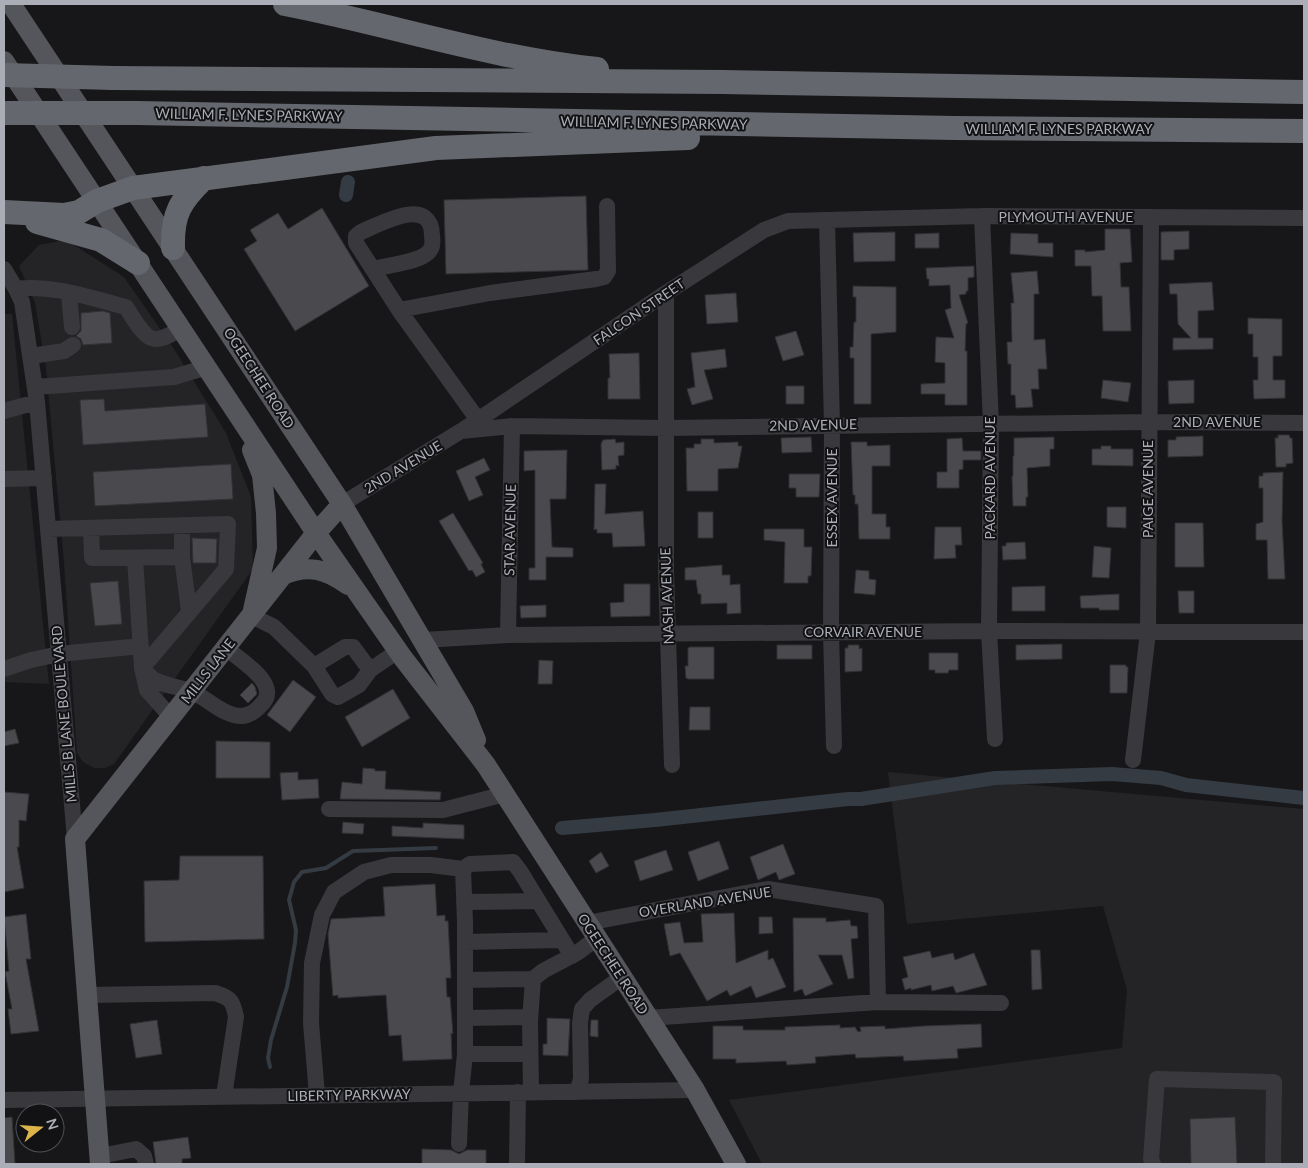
<svg xmlns="http://www.w3.org/2000/svg" width="1308" height="1168" font-family="Lato,sans-serif">
<style>
.built{fill:#242326}
.lines{fill:none;stroke-linecap:round;stroke-linejoin:round}
.stream{stroke:#343b42;stroke-width:4}
.canal{stroke:#343b42;stroke-width:14}
.building{fill:#4a4a4e;stroke:#323135}
.minor{stroke:#39393d;stroke-width:16}
.major{stroke:#55565c;stroke-width:20}
.highway{stroke:#65676e;stroke-width:24}
.highway-bridge{stroke:#65676e;stroke-width:24}
.labels{text-anchor:middle;stroke-width:4;stroke-linejoin:round;paint-order:stroke}
.street-label{font-size:14px;fill:#abaeb7;stroke:#121214}
</style>
<rect width="100%" height="100%" fill="#171719"/>
<path class="built" d="M66,240L124,277L174,349L226,433L251,497L253,569L114,764L105,768H94L83,762L77,753L64,563L46,368L35,303L19,266L39,245Z
M4,314H12L49,684L4,682Z
M888,772L1304,809V1164H762L729,1100L1122,1048L1127,990L1103,906L907,924Z"/>
<g class="lines">
<path class="stream" d="M270,1067L268,1058L271,1040L287,987L295,943L296,930L289,900L294,882L302,872L326,868L353,851L436,848"/>
<path class="canal" d="M346,195L348,182
M562,828L655,820L848,799H861L995,778L1112,774L1161,778L1186,785L1304,798"/>
</g>
<path class="building" d="M586,196L588,270L446,274L444,200Z
M322,208L369,286L295,331L244,249L257,241L250,230L278,213L288,229Z
M1105,229H1130L1132,262L1120,263L1121,287H1129L1131,331H1103L1102,296H1092L1091,266H1075V250H1085V252L1105,250Z
M1189,231V249L1174,250V260H1161V232Z
M895,232V261L854,262L853,233Z
M939,233V248H915V234Z
M1011,233L1038,234V243H1053V257L1010,254Z
M974,266V277L968,278V291H966V294L959,295L968,323L966,324L965,351H967V405H945V394H921V384L945,383V363L935,362L936,337L954,338L945,310L951,308L950,285L929,286V279H927L926,268Z
M1037,271L1039,294H1034V340L1045,339L1047,369H1038L1039,389H1031L1033,407L1016,408L1015,395H1011V364H1008L1007,342H1012L1011,303H1014L1011,273Z
M1212,282L1214,310L1198,311V338H1213V349L1173,350V338H1191L1178,324L1177,294H1170L1169,284Z
M853,286L896,287V332L871,334V404H854V358H850V347H853L854,322H856V297H853Z
M736,293L738,322L707,324L705,295Z
M103,311L110,313L112,343L83,345L81,339L76,336L81,331V313Z
M1248,318L1282,319V356H1273V380H1285V398L1254,399L1253,380H1258V357H1253V334H1248Z
M796,331L804,355L783,361L775,337Z
M725,349L727,367L704,370L713,399L692,405L687,389L695,387L691,353Z
M639,353L640,399H608V378H610L609,354Z
M1103,380L1131,383L1128,402L1101,398Z
M1194,380V403L1169,404L1168,381Z
M786,386H804V404H786Z
M104,399L105,411L205,404L208,437L83,445L80,400Z
M1278,435H1289L1290,438H1292L1293,463L1286,464V467H1276L1275,438H1278Z
M1203,436V456L1168,457V440H1176V437Z
M811,437L812,452L782,453L781,438Z
M1054,437V449H1050V466L1027,468L1028,497H1026V506H1013L1012,476H1013V456H1014V438Z
M962,438L963,451H981V460H963V469L959,470V488H937V472H947V439Z
M615,439L616,443L624,442V455L618,456L619,466L616,465V469L602,470L601,444L603,440Z
M701,439H714V443L738,442V446H742L738,468L718,469V491H687L686,448H694V444H701Z
M851,442H867V446L890,445V466H872V514H886V527H890V539H859L858,504H855V495H853Z
M1101,446H1111V449H1133V466L1092,465V449H1101Z
M567,450L566,499H550L552,547L573,548V557H546V580H529V568H535V470L524,471V451Z
M484,458L490,470L475,477L483,495L469,501L456,471Z
M231,464L233,499L95,506L93,472Z
M1283,472L1282,521L1285,579H1268L1267,540H1256V524L1263,522V488H1259V476H1263V473Z
M789,474H820L819,497H796V488H789Z
M595,484H606L605,514L643,511L645,546L613,547L612,533H597V529L594,530Z
M1107,507H1126V528L1107,527Z
M698,512H713V538H698Z
M453,513L483,563L481,564L485,572L476,577L472,570L469,571L439,521Z
M1175,523H1203L1204,567H1175Z
M935,527H961L962,545H955L956,558L934,559Z
M764,529H804V547H812L811,576H808V583H784L785,542L764,540Z
M192,538L217,539L216,563H193Z
M1025,542L1026,559L1003,560L1002,546H1006V543Z
M1094,546L1111,548L1109,578L1092,577Z
M722,565V575H730V585L740,584L741,613L727,614V603L701,604V594H698L696,580H685V568Z
M856,570L869,571V579L876,580L875,595L854,593Z
M118,581L122,624L95,626L90,583Z
M624,584H650V616L611,617L610,603L624,602Z
M1045,586V611H1012V587Z
M1178,591H1194V613H1179Z
M1119,594V610H1099V608H1081L1080,596Z
M546,605V617L521,618L520,606Z
M1062,644V659L1016,660V645Z
M777,645H812V659H777Z
M848,645H859V649L862,648V671L845,672V648H848Z
M690,647H714V679H688L686,678L685,666H688V648Z
M929,653H958V670H949L948,673H935V670H929Z
M539,660L553,661L552,684H538Z
M1110,665H1126V667H1128L1127,693H1110Z
M293,680L316,697L290,732L267,715Z
M252,683L255,687L257,694L248,703L240,695Z
M393,689L410,718L362,747L345,717Z
M690,707H710V730H689Z
M15,729L19,743L4,746V732Z
M216,741L270,742V778H216Z
M363,768L375,769V771H386L385,789L441,792L440,800L340,799L342,782L362,784Z
M298,772V780L318,779L319,798L282,800L280,773Z
M4,792L29,794L26,821L19,820V847H17L24,888L4,892Z
M343,822L364,824L363,834L342,833Z
M423,823L464,825V839L392,836V826L423,828Z
M719,841L729,869L698,881L688,852Z
M783,844L795,874L779,880L776,872L758,880L750,857Z
M666,850L673,870L640,881L634,861Z
M601,852L609,866L596,873L589,861Z
M180,856H263L264,939L145,942L144,881L179,880Z
M435,884L437,916L445,915V921H448L451,978H446L447,997H450L453,1034L451,1033L452,1059L403,1061L401,1035L389,1036L386,995L338,998V995L333,996L328,934L331,919L385,916L383,887Z
M734,913L736,963L768,950V960L773,958L786,987L756,998L751,986L730,996L727,990L707,1001L680,953L670,956L664,924L680,922L684,943L703,942L701,914Z
M26,914L31,959H26L39,1031L11,1034L8,1009H12L5,972L9,971L4,917Z
M759,917H772L773,933L759,934Z
M793,918H826V922L850,920L851,926H857L858,938L851,939L854,978L848,979L842,955H818L833,984L805,996L802,989L794,992Z
M1031,950H1040L1042,989L1032,990Z
M930,951L932,958L953,953L955,960L974,953L987,985L956,993L953,986L932,991L931,985L911,990V988L905,990L902,979L908,977L903,957Z
M547,1018L570,1019L568,1056L543,1055V1044H547Z
M157,1020L162,1054L136,1058L130,1024Z
M591,1020H598V1037L590,1036Z
M981,1024L982,1047L957,1049L958,1058L904,1061L903,1056L856,1058L855,1054L815,1057L816,1063L787,1065L786,1061L736,1063V1059H713V1026H743V1030H785V1027L840,1025V1028L855,1027L858,1032L861,1031L860,1027L885,1026V1029L924,1026Z
M12,1117L15,1164H4V1118Z
M1235,1117L1237,1164H1191L1190,1119Z
M188,1137L191,1158L182,1159V1164H156L153,1142Z
M422,1149L451,1150L459,1154L467,1150H486V1164H422Z"/>
<g class="lines">
<path class="minor" d="M982,216L991,424L989,631L995,739
M827,220L832,425L831,632L834,746
M4,269L16,289L22,302L37,402L75,839
M373,269C386,266 415,262 425,255C433,250 433,244 432,235C431,195 380,224 361,232L356,236V243L399,310
M16,289C53,284 90,298 126,307C132,316 144,339 155,339C163,340 174,332 181,329
M69,293L72,327
M666,293V571L672,765
M31,356L64,351L73,345
M35,387L174,377L207,367
M4,411L37,402
M478,420L399,310L490,293L596,279L604,277L608,271L607,206
M463,430L666,293L764,230L788,221L982,216L1304,218
M4,479L44,478
M342,504L461,431L512,426L666,428L1148,422L1304,423
M91,528L92,558L182,557V525
M48,529L228,524L226,569L142,668C147,673 151,679 157,681C167,686 179,687 190,691C207,697 222,716 242,716C250,715 256,711 261,705C283,685 240,660 226,648
M182,557L189,611
M135,558L142,668L147,690L171,717
M252,616L274,627L314,666L345,647H353L370,670L398,651
M508,635L512,426
M423,640L508,635L989,631L1304,632
M314,666L332,694L338,697L359,685L370,670
M4,669L31,660L59,654L141,646
M1133,760L1148,632L1151,217
M329,809L443,810L505,794
M464,902L538,901
M587,923L768,889L876,906L878,1002
M465,942L562,940
M465,980L533,979
M87,995L215,993C231,998 233,1001 236,1017L224,1096
M465,1018L530,1017
M648,1018L878,1002L1001,1003
M465,1054H530
M531,1092L530,1021L533,979L543,971L577,953L597,938
M577,1092L581,1079L580,1023L582,1009L590,1000L622,977
M317,1095L311,1023L312,963L322,915L334,892L364,872L391,865H431L463,869
M4,1100L695,1090
M459,1144L461,1093L465,1054V922L463,869L470,864L513,862L520,871L572,956
M100,1156L136,1149L144,1156L146,1164
M517,1164L518,1092
M1153,1164L1151,1159L1157,1079L1274,1082L1273,1164"/>
<path class="major" d="M11,4L342,504L464,711L476,740
M4,61L316,533L403,658L486,765L695,1090L736,1164
M252,450L262,475L266,513L267,548L253,610
M283,575C308,564 326,569 348,585
M100,1164L75,839L316,533L342,504"/>
<path class="highway" d="M285,4C389,24 491,58 597,69
M113,78L723,82L1304,92
M138,113L955,128L1304,131
M4,212L64,215L79,212L97,201L133,188L436,148L688,138
M37,222L101,240L138,263
M173,248C172,214 180,201 204,178"/>
<path class="highway-bridge" d="M4,75L113,78
M4,113H138"/>
</g>
<g class="labels">
<g class="street-label">
<text transform="translate(249 115) rotate(1)" y="5">WILLIAM F. LYNES PARKWAY</text>
<text transform="translate(654 123) rotate(1)" y="5">WILLIAM F. LYNES PARKWAY</text>
<text x="1059" y="134">WILLIAM F. LYNES PARKWAY</text>
<text x="1066" y="222">PLYMOUTH AVENUE</text>
<text transform="translate(639 312) rotate(-34)" y="5">FALCON STREET</text>
<text transform="translate(259 378) rotate(57)" y="5">OGEECHEE ROAD</text>
<text x="1217" y="427">2ND AVENUE</text>
<text transform="translate(813 425) rotate(-1)" y="5">2ND AVENUE</text>
<text transform="translate(403 467) rotate(-31)" y="5">2ND AVENUE</text>
<text transform="translate(990 478) rotate(-90)" y="5">PACKARD AVENUE</text>
<text transform="translate(1148 489) rotate(-90)" y="5">PAIGE AVENUE</text>
<text transform="translate(832 498) rotate(-90)" y="5">ESSEX AVENUE</text>
<text transform="translate(510 530) rotate(-89)" y="5">STAR AVENUE</text>
<text transform="translate(667 596) rotate(-92)" y="5">NASH AVENUE</text>
<text x="863" y="637">CORVAIR AVENUE</text>
<text transform="translate(208 671) rotate(-52)" y="5">MILLS LANE</text>
<text transform="translate(64 714) rotate(-95)" y="5">MILLS B LANE BOULEVARD</text>
<text transform="translate(705 902) rotate(-9)" y="5">OVERLAND AVENUE</text>
<text transform="translate(613 964) rotate(57)" y="5">OGEECHEE ROAD</text>
<text transform="translate(349 1095) rotate(-1)" y="5">LIBERTY PARKWAY</text>
</g>
</g>
<rect width="1308" height="1168" fill="none" stroke="#abaeb7" stroke-width="10"/>
<g transform="translate(40 1128) rotate(73)"><circle r="24" fill="#121214" stroke="#4f5055"/>
<path d="M0-4L9 19L0 12L-9 19Z" fill="#ddb34b"/>
<text y="-8" font-size="14" font-weight="bold" text-anchor="middle" fill="#abaeb7">N</text>
</g>
</svg>
